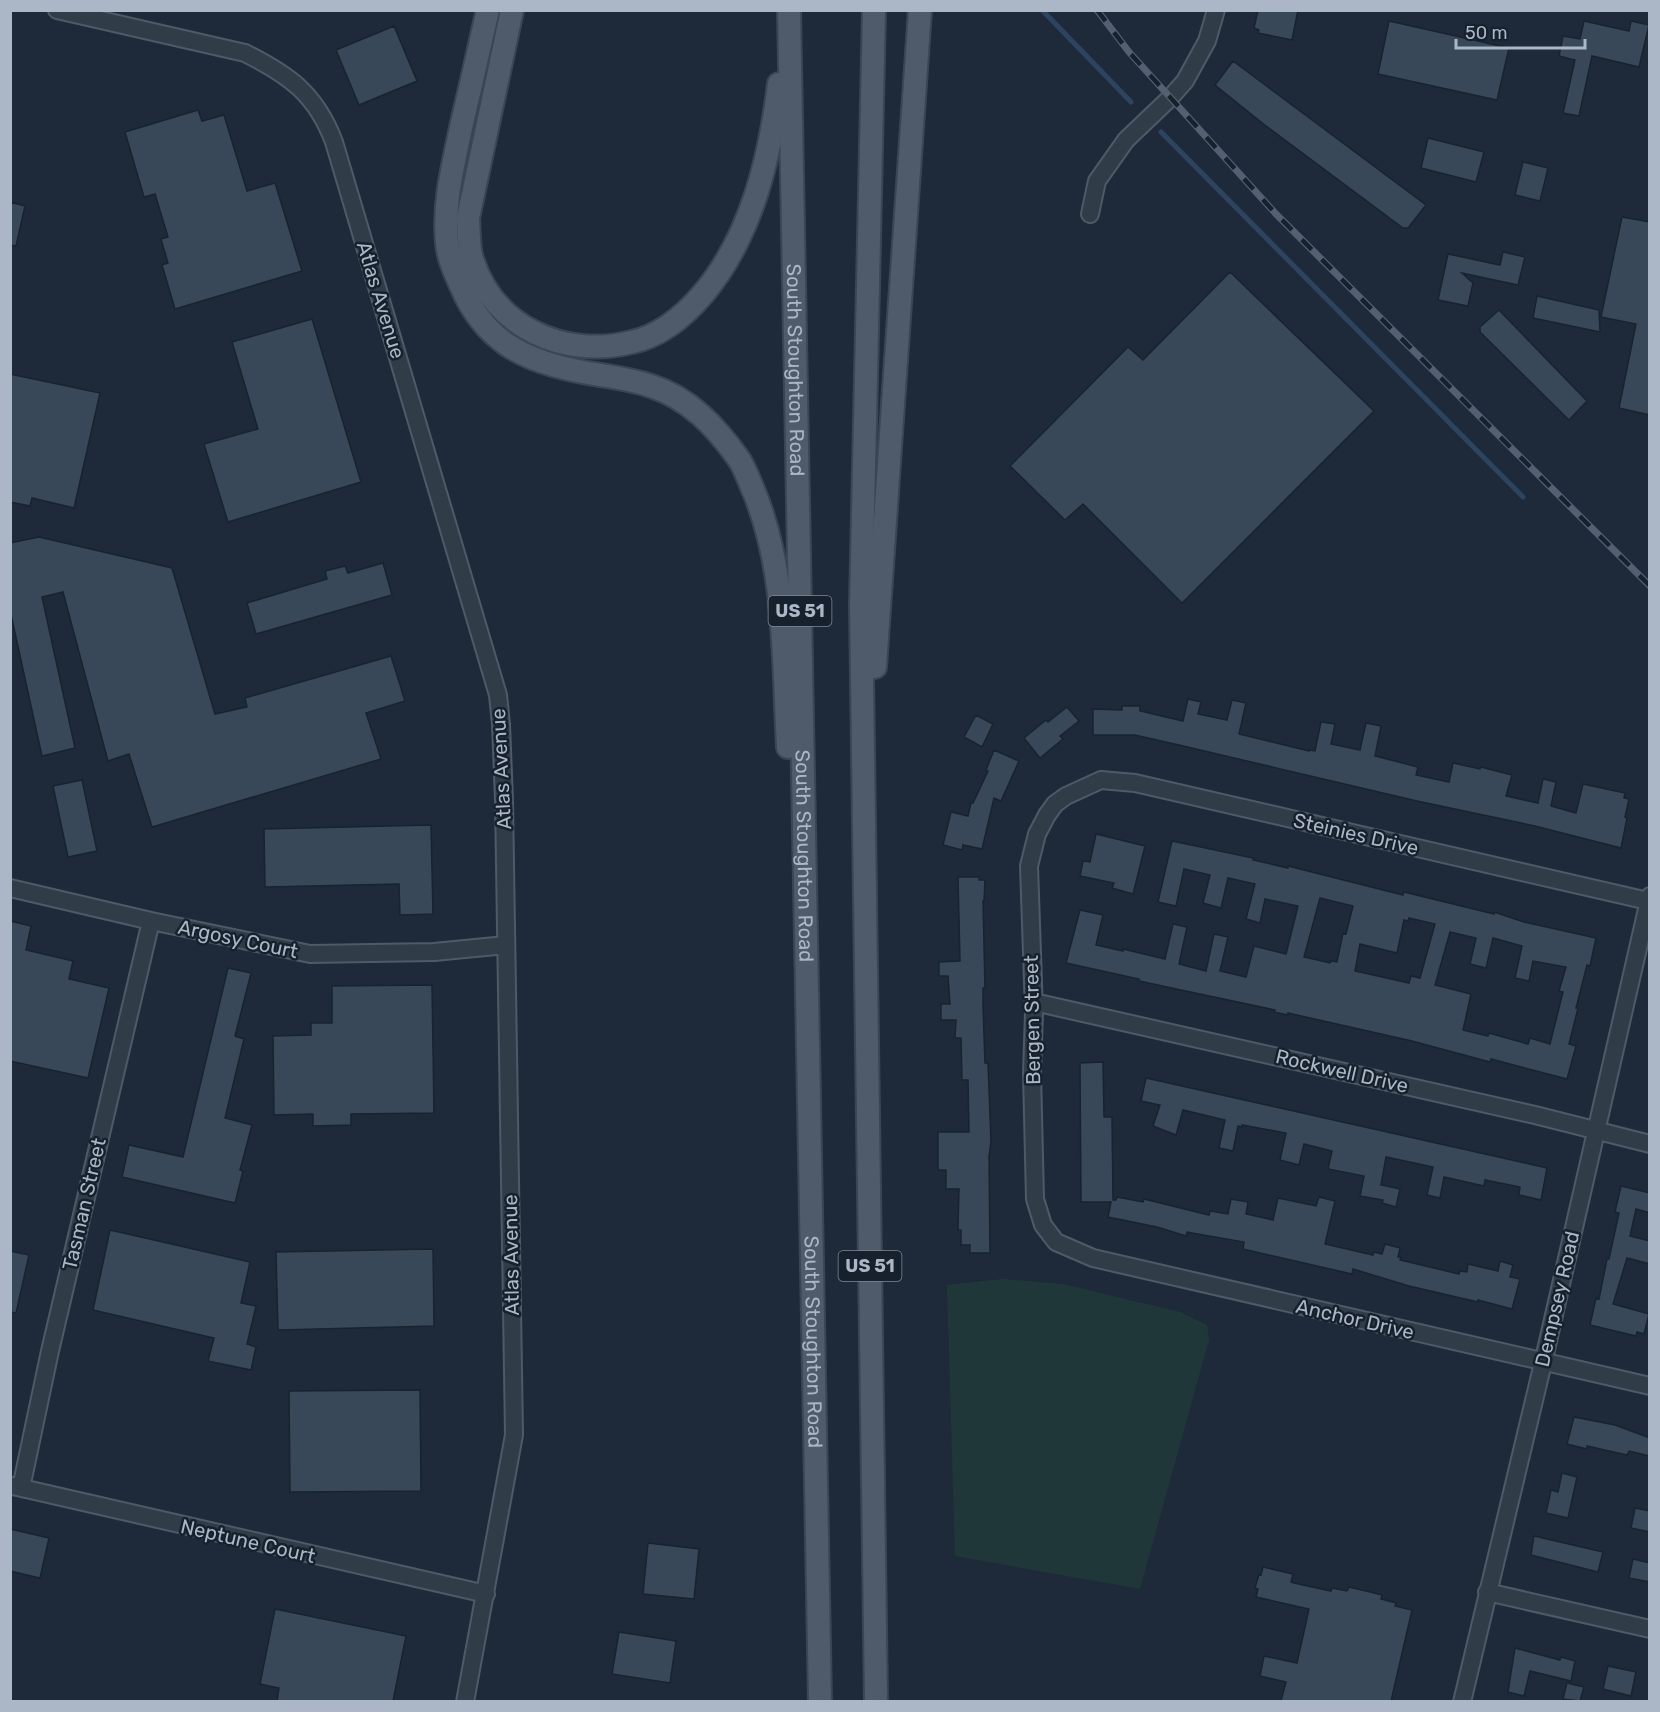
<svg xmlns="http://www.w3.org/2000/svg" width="1660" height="1712" font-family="Rubik,sans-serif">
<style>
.green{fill:#20373a}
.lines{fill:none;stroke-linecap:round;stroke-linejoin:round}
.stream{stroke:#2d4460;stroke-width:5}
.building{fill:#394859;stroke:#192330;stroke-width:1.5;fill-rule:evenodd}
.minor-casing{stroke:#4f5967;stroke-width:20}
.major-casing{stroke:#3b4553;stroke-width:26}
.minor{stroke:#313c49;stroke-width:16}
.major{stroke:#4f5b6a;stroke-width:22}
.rail-casing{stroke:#536071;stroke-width:7}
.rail{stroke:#17212e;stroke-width:4.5;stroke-dasharray:14;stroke-linecap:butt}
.labels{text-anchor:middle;stroke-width:5;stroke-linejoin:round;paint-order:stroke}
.shield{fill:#17212e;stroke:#7f8998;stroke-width:1.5}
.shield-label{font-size:18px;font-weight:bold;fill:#abb6c6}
.street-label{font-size:20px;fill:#abb6c6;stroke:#17212e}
</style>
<rect width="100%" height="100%" fill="#1e2a39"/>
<path class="green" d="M1003,1279L1063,1284L1180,1312L1207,1325L1209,1340L1140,1589L955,1556L947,1285Z"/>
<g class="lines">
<path class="stream" d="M1042,10L1131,102
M1161,132L1523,497"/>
</g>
<path class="building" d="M1258,10H1298L1292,40L1258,33L1259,30L1254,28Z
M1389,21L1509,48L1497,100L1378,74Z
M1584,21L1629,31L1631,21L1649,25L1639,67L1592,56L1579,116L1563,113L1575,60L1559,56L1563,36L1580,39Z
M394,26L417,81L359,105L336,50Z
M1233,61L1426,205L1408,228H1403L1266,126L1215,85Z
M198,110L202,121L224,115L247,191L275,183L302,271L175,309L162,265L168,263L161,239L168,237L155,194L144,197L125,132Z
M1428,138L1484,152L1476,182L1421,168Z
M1523,162L1548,168L1540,201L1515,195Z
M10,202L25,206L16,246L10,245Z
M1622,217L1650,222V415L1619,408L1636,324L1601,317Z
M1503,252L1525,257L1518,285L1462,273L1473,283L1468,306L1438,300L1448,254L1500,265Z
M1230,272L1374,411L1182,603L1083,504L1065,520L1010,466L1128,347L1143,360Z
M1537,296L1599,310L1600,332L1533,318Z
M1499,310L1587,401L1569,420L1480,332V327Z
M312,319L361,482L228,522L204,444L258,429L232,342Z
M10,374L100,393L74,508L32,498L30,506L10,502Z
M39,537L172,568L215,714L247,707L245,698L391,656L405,701L366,713L381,759L152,827L129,754L108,761L63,592L42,597L75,748L42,756L10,610V543Z
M383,563L392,595L256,634L247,603L327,579L325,571L345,566L348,573Z
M1188,699L1201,702L1198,714L1227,720L1232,700L1246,703L1239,734L1309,751V750L1315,751L1321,722L1335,724L1331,744L1360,750L1366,723L1381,726L1375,756L1418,767L1416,775L1449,782L1453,763L1480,769L1481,767L1512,775L1506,796L1538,803L1543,779L1556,782L1551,806L1576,813L1583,784L1625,793L1624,798L1629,799L1625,817L1627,818L1621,848L1535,826L1417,801L1179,745L1135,735H1093V709L1122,710V706H1140V711L1183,721Z
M1067,707L1079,721L1060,736L1063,739L1040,758L1024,738L1046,720L1048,722Z
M976,715L993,724L982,747L964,737Z
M994,750L1019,761L1001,801L994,798L982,849L963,845L962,850L943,845L951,812L968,816L971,803H973L988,771L986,770Z
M82,780L97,851L68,857L53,786Z
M431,825L433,914L400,915L399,884L265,887L264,829Z
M1096,834L1145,846L1133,894L1112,888L1114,883L1080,876L1083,861L1090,862Z
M1172,841L1253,858V860L1288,868V866L1403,895L1404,892L1494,914V912L1524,922L1596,938L1590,966L1587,965L1576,1008H1578L1569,1044L1576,1046L1567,1079L1491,1059L1490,1062L1412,1041L1288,1013V1015L1274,1012L1275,1010L1167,987L1139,981V979L1066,963L1080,910L1103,915L1096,945L1123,951V949L1165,959L1173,924L1187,927L1179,964L1206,971L1214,934L1228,937L1220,971L1246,977L1254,946L1286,954L1298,906L1265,899L1260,923L1246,919L1255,884L1228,878L1221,908L1203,903L1210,875L1184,869L1176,906L1158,902ZM1320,898L1353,906L1346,934L1343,933L1337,962L1331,961L1330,963L1304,957ZM1409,918L1435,924L1420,978L1411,976L1409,983L1355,971L1360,944L1397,953L1404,920L1408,921ZM1450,932L1476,938L1470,964L1486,968L1493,938L1522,946L1515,978L1529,981L1533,961L1566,967L1559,991L1563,992L1550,1044L1530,1038L1528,1044L1489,1033L1488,1036L1463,1030L1471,994L1435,985Z
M958,877H979V880H985L984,901H983L985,988H983V1006L985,1063H988L991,1142L989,1156L990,1253H970V1245H961V1230H958L959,1189H946V1170H938V1132H969L968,1080H962L961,1038H955L956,1020H941V1004H950L948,976H939V962L960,961Z
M10,921L31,926L26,950L73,961L69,979L109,988L88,1078L10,1061Z
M228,968L251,973L235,1036L244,1039L225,1118L252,1125L240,1170L243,1171L235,1203L122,1177L129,1145L183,1157Z
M432,985L434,1113L351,1114V1125L313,1126V1114L274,1115L273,1036L311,1035V1023H332V986Z
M1103,1062L1104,1117H1112L1113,1200H1116L1117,1197L1143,1202L1144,1199L1209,1215L1210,1211L1228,1214L1231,1199L1248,1202L1246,1214L1273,1220L1278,1198L1316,1206L1319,1197L1335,1201L1325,1244L1373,1255L1374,1252L1382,1254L1385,1244L1400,1248L1398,1257H1401L1400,1260L1459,1274L1460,1271L1467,1272L1468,1264L1498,1271L1500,1261L1513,1265L1510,1277L1520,1279L1512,1309L1478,1300V1302L1409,1286L1353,1269L1352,1274L1243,1249L1244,1242L1187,1232L1186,1236L1157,1227L1108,1217L1111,1202H1081L1080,1063Z
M1146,1078L1547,1168L1541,1200L1519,1195L1520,1187L1485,1180L1484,1186L1444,1177L1440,1198L1427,1195L1433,1167L1386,1157L1381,1185L1400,1189L1396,1207L1382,1203L1383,1200L1360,1196L1364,1176L1328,1169L1332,1151L1304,1144L1299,1165L1280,1160L1286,1133L1242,1125V1127L1238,1126L1233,1151L1219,1148L1225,1120L1183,1110L1176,1135L1153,1126L1160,1105L1141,1101Z
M1621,1186L1650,1193V1213L1636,1209L1630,1236L1650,1241V1264L1627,1258L1613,1304L1649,1314L1644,1334L1637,1332L1636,1336L1590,1325L1596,1298L1599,1299L1607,1259H1609L1619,1213L1615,1212Z
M110,1230L250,1262L241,1303L256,1306L247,1344L256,1347L251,1370L208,1361L214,1338L93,1310Z
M433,1249L434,1326L278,1330L276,1252Z
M10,1251L29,1255L16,1313L10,1312Z
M420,1390L421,1491L290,1492L289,1391Z
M1574,1417L1615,1425L1650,1438V1456L1629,1451L1627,1455L1587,1446V1449L1567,1444Z
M1562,1473L1577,1477L1568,1518L1546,1513L1551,1490L1558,1492Z
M1635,1508L1650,1511V1532L1631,1528Z
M10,1529L49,1538L40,1578L10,1571Z
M1534,1536L1603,1552L1598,1572L1531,1555Z
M648,1543L699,1549L694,1599L643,1594Z
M1633,1559L1650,1563V1582L1629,1578Z
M1263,1567L1293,1574L1291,1582L1294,1583L1331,1591L1332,1588L1347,1591L1349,1587L1370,1592L1382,1595L1381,1599L1396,1603L1395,1606L1412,1610L1391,1701H1281L1286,1682L1260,1676L1264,1656L1297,1663L1309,1609L1256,1597L1258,1589L1255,1588L1259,1574L1261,1575Z
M275,1609L406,1636L393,1701H277L279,1688L260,1684Z
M619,1632L676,1641L670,1683L612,1674Z
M1515,1648L1560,1660L1561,1657L1575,1661L1571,1681L1530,1671L1524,1696L1508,1692Z
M1608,1666L1636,1672L1631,1696L1603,1689Z
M1567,1683L1584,1687L1580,1701L1563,1699Z"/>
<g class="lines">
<defs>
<path id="minor" d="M57,10L245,53C289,75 316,94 334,142L498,695L501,724L504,800L514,1435L465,1702
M1090,214L1097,181L1126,140L1170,98L1185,81L1207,41L1216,10
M10,888L151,921L310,954L434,952L506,945
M1648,901L1135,783L1101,780L1066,796L1055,804L1047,815L1037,834L1029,866L1034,1012L1032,1073L1035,1199L1043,1225L1056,1242L1093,1258L1650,1386
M1034,1002L1535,1115L1650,1144
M13,1486L486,1594
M21,1488L50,1351L151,921
M1487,1592L1650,1629
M1462,1702L1543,1363L1650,896"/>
<g id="major">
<path d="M488,10C479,48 471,86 462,123C454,162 443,202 447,242C448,258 455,272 461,286C484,340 522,360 578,371C602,376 628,378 651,386C689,398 716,427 738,458C744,466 748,478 752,487C787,568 783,660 788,747"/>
<path d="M512,10L468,218C469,232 468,246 472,259C494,328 564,359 632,342C660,336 685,315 703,294C752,236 770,157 779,84"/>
<path id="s1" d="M789,10L820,1702"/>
<path d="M874,10L861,605L876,1702"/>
<path d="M875,667L920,10"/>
</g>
</defs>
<use href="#minor" class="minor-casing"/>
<use href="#major" class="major-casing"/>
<use href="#minor" class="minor"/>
<use href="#major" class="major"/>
<defs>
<path id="rail" d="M1097,10L1129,52L1276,214L1650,586"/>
</defs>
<use href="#rail" class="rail-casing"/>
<use href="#rail" class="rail"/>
</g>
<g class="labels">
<g class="shield">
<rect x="768.5" y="596" width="63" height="30" rx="4.5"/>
<rect x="838.5" y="1251" width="63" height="30" rx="4.5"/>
</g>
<g class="shield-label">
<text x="800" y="617">US 51</text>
<text x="870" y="1272">US 51</text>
</g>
<g class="street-label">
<text transform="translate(381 300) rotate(73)" y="7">Atlas Avenue</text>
<text dy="7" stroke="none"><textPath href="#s1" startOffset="360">South Stoughton Road</textPath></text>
<text transform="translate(501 769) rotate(-93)" y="7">Atlas Avenue</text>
<text transform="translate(1356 834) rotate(13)" y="7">Steinies Drive</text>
<text dy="7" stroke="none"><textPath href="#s1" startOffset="846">South Stoughton Road</textPath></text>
<text transform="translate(238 939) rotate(12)" y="7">Argosy Court</text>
<text transform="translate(1032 1020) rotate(-91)" y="7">Bergen Street</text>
<text transform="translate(1342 1071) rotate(13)" y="7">Rockwell Drive</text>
<text transform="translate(84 1204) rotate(-77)" y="7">Tasman Street</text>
<text transform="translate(511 1255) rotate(-91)" y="7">Atlas Avenue</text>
<text transform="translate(1557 1299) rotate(-77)" y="7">Dempsey Road</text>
<text transform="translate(1355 1319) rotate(13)" y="7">Anchor Drive</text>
<text dy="7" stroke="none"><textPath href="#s1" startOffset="1332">South Stoughton Road</textPath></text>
<text transform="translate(248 1541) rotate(13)" y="7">Neptune Court</text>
</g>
</g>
<rect width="1660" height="1712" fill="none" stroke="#abb6c6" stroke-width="24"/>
<path d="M1456 39v9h129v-9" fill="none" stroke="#abb6c6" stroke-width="3"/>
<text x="1465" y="39" font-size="18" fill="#abb6c6" stroke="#17212e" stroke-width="4.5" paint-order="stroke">50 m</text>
</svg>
